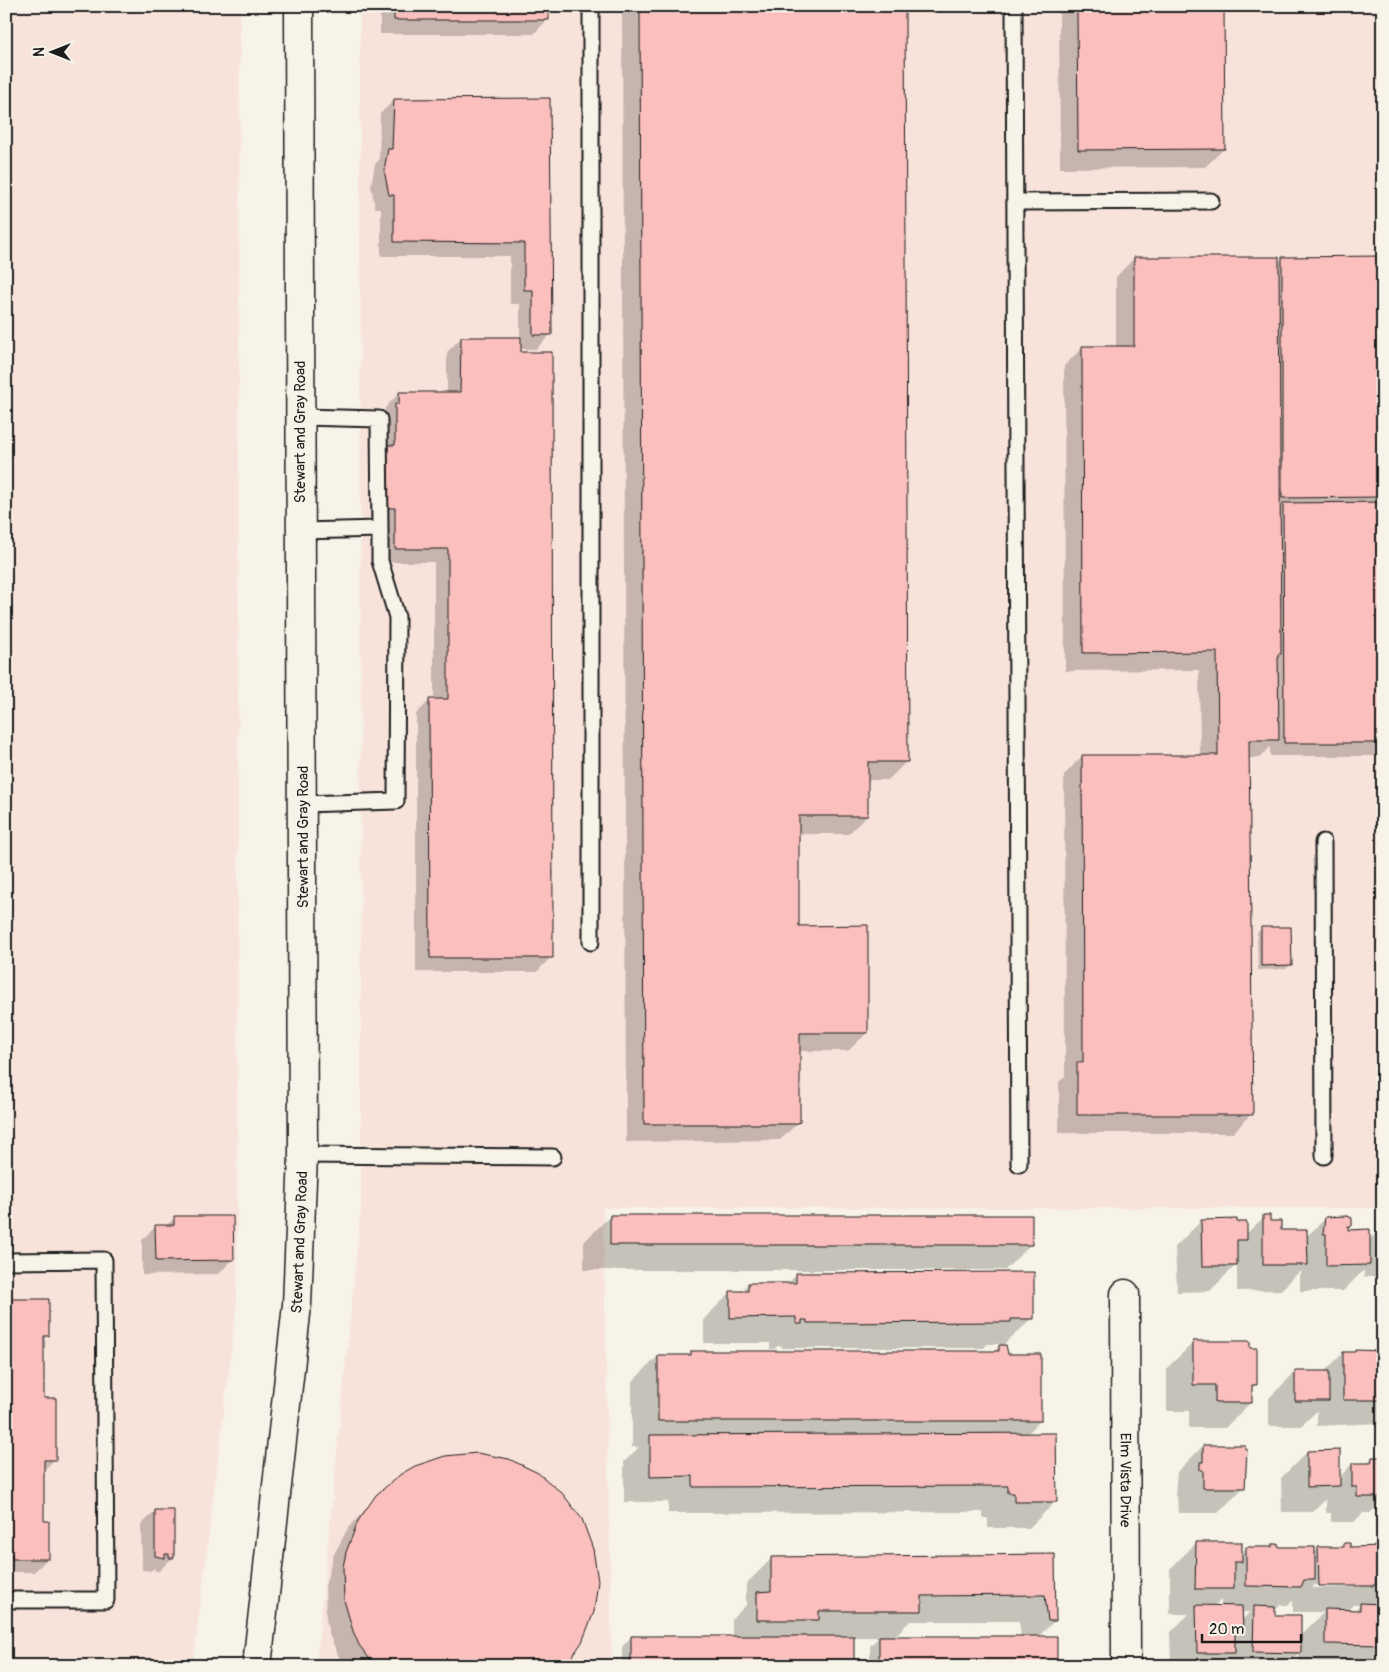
<svg xmlns="http://www.w3.org/2000/svg" width="1389" height="1672" font-family="Pangolin,sans-serif">
<style>
.built{fill:#f8e3db}
.shadow{fill:#0003;fill-rule:evenodd}
.building{fill:#fbbfbd;stroke:#1c1c1c}
.lines{fill:none;stroke-linecap:round;stroke-linejoin:round}
.lane-casing{stroke:#1c1c1c;stroke-width:19}
.street-casing{stroke:#1c1c1c;stroke-width:31}
.secondary-casing{stroke:#1c1c1c;stroke-width:31}
.lane{stroke:#f7f3e8;stroke-width:15}
.street{stroke:#f7f3e8;stroke-width:28}
.secondary{stroke:#f7f3e8;stroke-width:28}
.labels{text-anchor:middle;stroke-width:5;stroke-linejoin:round;paint-order:stroke}
.street-label{font-size:15px;fill:#1c1c1c;stroke:#f7f3e8}
</style>
<rect width="100%" height="100%" fill="#f7f3e8"/>
<filter id="ink" filterUnits="userSpaceOnUse"><feTurbulence type="fractalNoise" baseFrequency=".02" numOctaves="2"/><feDisplacementMap in="SourceGraphic" scale="10" xChannelSelector="R" yChannelSelector="G"/><feConvolveMatrix kernelMatrix="1 2 1 2 8 2 1 2 1" color-interpolation-filters="sRGB"/></filter>
<g filter="url(#ink)">
<path class="built" d="M6,6H240L237,1303L193,1665H6Z
M360,6H1383V1208H603L612,1666H316L361,1208Z"/>
<path class="shadow" d="M380,6H548V19L534,34H380Z
M622,6H904L906,762L888,780H867V816L848,834H797V927L867,1033L848,1051H799V1122L780,1140L626,1142Z
M1059,6H1223L1224,149L1205,167L1060,168Z
M549,99L550,335L536,349H520L551,957L537,972H416V714L430,700H434V562H381L370,522V460L382,449L385,408L399,393H447V352L461,338H520V304H510V256H381V208H375L371,185L375,164L379,160L380,114L394,100Z
M1383,257V756H1270V747L1259,758H1248L1251,1114L1233,1133H1059V1082L1065,1076L1064,775L1082,756H1200L1199,670L1065,671L1064,366L1082,348H1116V277L1134,258L1278,263L1283,258Z
M1261,929L1290,965L1286,969L1258,970L1257,933Z
M610,1216L1031,1244L1005,1270H584V1242Z
M1264,1217L1279,1231L1306,1237L1326,1218L1351,1225L1347,1231L1369,1240L1383,1226V1277H1364V1270L1343,1291H1300V1271L1281,1290L1237,1291V1264L1210,1291L1177,1292L1175,1247L1201,1221L1245,1235Z
M175,1218L233,1260L218,1274L142,1275V1240L156,1226H166Z
M797,1274L1033,1318L1004,1344L1040,1421L1026,1435L1055,1502L1029,1528H988V1518H983V1512L668,1513V1502H624V1462L639,1447H632V1382L658,1356H687L691,1352H994L1001,1344H987L984,1348H782V1346H778L774,1349H770V1343H704V1319L730,1293H740L748,1284H787Z
M11,1301L47,1336L42,1341V1399L55,1459L43,1471V1522L48,1558L34,1572H6V1304Z
M1194,1342L1249,1350L1255,1385L1251,1389V1402L1225,1428H1189V1411H1167V1368Z
M1383,1352L1381,1423L1317,1426V1411L1301,1426H1269V1398L1295,1372H1324L1343,1353Z
M1203,1446L1244,1487L1218,1513H1178L1177,1496H1175L1177,1472Z
M1307,1452L1339,1478L1352,1464H1366L1372,1458H1383V1500L1370,1513H1363L1354,1522H1331V1513H1326V1499L1313,1512H1282L1281,1478Z
M523,1466L550,1483L572,1506L564,1666H343L329,1634L326,1619L325,1586L333,1556L348,1528L389,1485Z
M155,1511L173,1557L159,1571H155V1568L150,1571L142,1570L141,1525Z
M1196,1543L1241,1553L1247,1548H1269L1272,1545L1277,1548L1314,1553L1319,1548H1342L1345,1545L1349,1548L1383,1547V1666H1299V1653L1286,1666H1228V1658L1221,1666H1171L1170,1633L1189,1614H1170V1569ZM1313,1585H1361V1587L1313,1588ZM1221,1600V1606H1214ZM1293,1600V1612H1324L1300,1636L1274,1616V1612L1280,1605H1288ZM1353,1605H1360L1354,1611H1347ZM1241,1612H1250L1241,1621Z
M1054,1556L1055,1620L1038,1637L1055,1666H870V1646L879,1637H853V1666H622V1647L631,1637H732V1619L746,1605V1584L772,1558ZM910,1621H1019L1021,1637H894Z
M154,1663H161V1666H151Z"/>
<path class="building" d="M394,6H549V20H394Z
M640,6H905L908,762H868V816H799V926L868,925V1033H800V1122L794,1124H644Z
M1077,6H1224L1225,149L1078,150Z
M550,98L552,335H533V290H524V243L394,242V195H389L384,170L388,149H392L394,99Z
M1383,256V497L1282,498V257Z
M1134,257H1279L1281,654H1278L1279,740H1249L1253,1115H1077V1062H1083L1082,755H1218L1217,652L1083,653L1082,346H1134Z
M461,337H521V352H552L553,958H430L429,699H448V549H395V508H384V445H395V404H399V392H460Z
M1383,502V743H1284L1283,503Z
M1261,927H1291L1292,965L1261,966Z
M610,1215H1032V1245H610Z
M1263,1215H1270V1221H1281V1230H1307L1308,1265H1263Z
M174,1216H233L234,1260L156,1261L155,1225H174Z
M1347,1216L1352,1218V1226H1348V1230L1370,1229V1265L1326,1266V1234H1323L1325,1217Z
M1237,1219V1222H1247V1240H1237V1266H1202L1201,1220Z
M1034,1272V1319H1011V1322L807,1323V1320H802V1324H796V1317L730,1318V1291H748V1283H796V1273Z
M11,1299H49V1336H44V1398H56V1460H44V1521H49V1559H12V1555H6V1303H11Z
M1193,1341H1250V1348H1257V1385H1252V1403H1215V1385H1193Z
M999,1345H1006L1008,1354H1041V1421H658V1355H691V1351H999Z
M1355,1350L1383,1351V1400H1343V1352H1355Z
M1295,1371H1329V1401H1295Z
M1056,1433L1057,1502H1014V1493H1008V1486L693,1487V1476L650,1477V1435Z
M1203,1445H1245V1449H1247L1245,1488H1203V1470H1200V1462H1203Z
M1340,1450V1486L1307,1487V1451Z
M477,1453L509,1459L538,1473L562,1493L582,1519L593,1549L598,1581L594,1612L582,1642L566,1666H375L359,1645L353,1631L344,1600L343,1567L346,1552L358,1521L376,1495L401,1474L415,1466L445,1456Z
M1372,1457H1383L1381,1497H1357V1487H1352V1463H1371Z
M155,1510H174V1558H169V1554H165V1558L155,1556Z
M1196,1542H1242V1562H1234V1589H1195Z
M1344,1543H1350V1547L1383,1546V1579H1376V1584L1372,1586H1319L1318,1547H1344Z
M1272,1544H1278V1547H1315V1580H1304L1301,1587L1246,1586V1547H1272Z
M1055,1554L1056,1621H1048L1045,1595L922,1596V1611H819V1620H757V1592L771,1591V1557Z
M1360,1603L1383,1604V1645L1325,1644V1609L1360,1610Z
M1196,1605L1242,1606L1243,1628H1235V1653H1197Z
M1254,1606L1275,1607V1615H1301V1653L1253,1652Z
M631,1636H854V1666H631Z
M879,1636H1057V1666H879Z"/>
<g class="lines">
<defs>
<path id="lane" d="M591,6V942
M1014,6L1019,1164
M1015,202L1211,201
M301,417L379,419L380,529L301,531
M303,804L396,801L397,617L380,561V529
M1323,842L1324,1156
M303,1155L553,1157
M6,1261L104,1260L106,1600H6"/>
<g id="street">
<path id="s1" d="M1125,1294L1126,1666"/>
</g>
<g id="secondary">
<path id="s2" d="M257,1666L297,1305L303,1155L299,6"/>
</g>
</defs>
<use href="#lane" class="lane-casing"/>
<use href="#street" class="street-casing"/>
<use href="#secondary" class="secondary-casing"/>
<use href="#lane" class="lane"/>
<use href="#street" class="street"/>
<use href="#secondary" class="secondary"/>
</g>
</g>
<g class="labels">
<g class="street-label">
<text transform="translate(300 432) rotate(-90)" y="5">Stewart and Gray Road</text>
<text transform="translate(303 837) rotate(-90)" y="5">Stewart and Gray Road</text>
<text dy="5" stroke="none"><textPath href="#s2" startOffset="426">Stewart and Gray Road</textPath></text>
<text dy="5" stroke="none"><textPath href="#s1" startOffset="186">Elm Vista Drive</textPath></text>
</g>
</g>
<rect width="1389" height="1672" fill="none" stroke="#f7f3e8" stroke-width="25"/>
<rect x="12" y="12" width="1364" height="1647" fill="none" stroke="#1c1c1c" stroke-width="2" filter="url(#ink)"/>
<g transform="translate(52 52) rotate(270)" stroke="#f7f3e8" stroke-width="4" paint-order="stroke">
<path d="M0-4L9 19L0 12L-9 19Z" fill="#1c1c1c"/>
<text y="-8" font-size="14" font-weight="bold" text-anchor="middle" fill="#1c1c1c">N</text>
</g>
<path d="M1202 1634v8h99v-8" fill="none" stroke="#1c1c1c" stroke-width="2.5"/>
<text x="1209" y="1634" font-size="15" fill="#1c1c1c" stroke="#f7f3e8" stroke-width="4" paint-order="stroke">20 m</text>
</svg>
